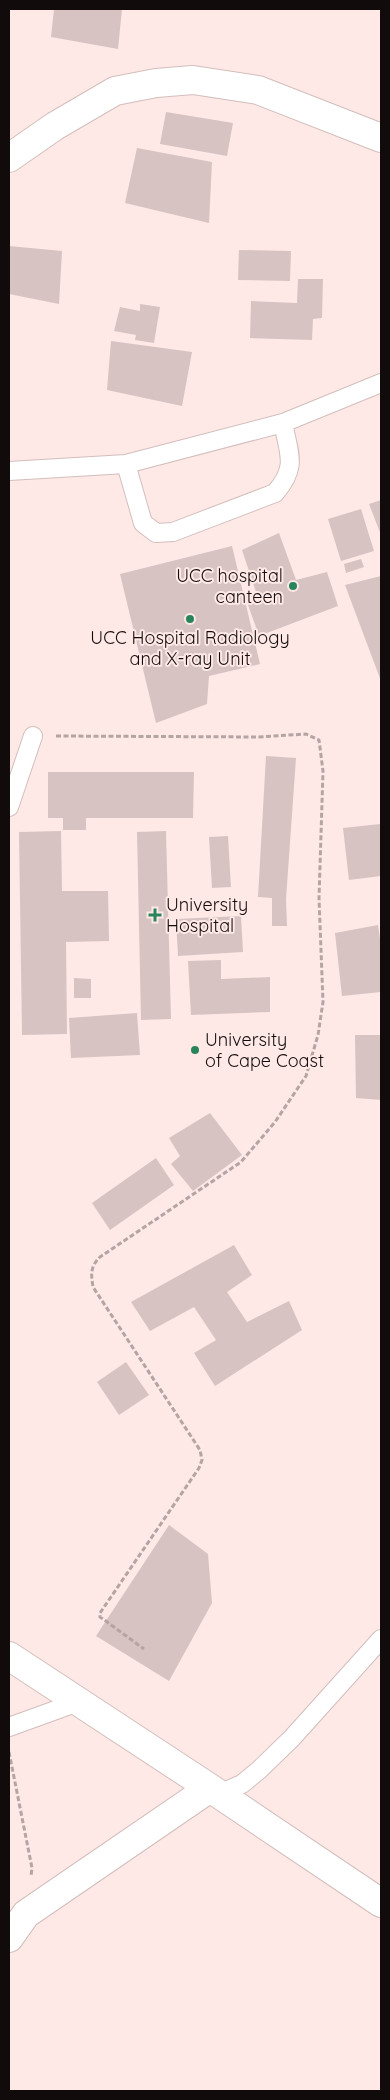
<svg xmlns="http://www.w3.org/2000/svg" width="390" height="2100" font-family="Quicksand,sans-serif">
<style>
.building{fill:#d7c3c2}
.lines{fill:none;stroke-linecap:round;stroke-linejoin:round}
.service-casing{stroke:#d2bebc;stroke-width:20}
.minor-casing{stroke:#d2bebc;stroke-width:30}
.path{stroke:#b4a4a2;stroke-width:3;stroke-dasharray:5 2.5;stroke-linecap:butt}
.service{stroke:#fff;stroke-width:18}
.minor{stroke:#fff;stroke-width:28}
.poi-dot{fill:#28845a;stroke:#fee9e7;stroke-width:2}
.labels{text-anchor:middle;stroke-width:4;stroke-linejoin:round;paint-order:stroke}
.poi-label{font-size:18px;fill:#120b0b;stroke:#fee9e7;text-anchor:start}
</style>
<rect width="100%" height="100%" fill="#fee9e7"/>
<path class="building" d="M54,9H122L118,49L51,37Z
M166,112L233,123L227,156L160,144Z
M137,148L212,162L209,223L125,203Z
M9,246L62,251L59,304L9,294Z
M239,250L291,251L290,281L238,280Z
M298,279H323L322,318L313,319L312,340L250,338L251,301L297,303Z
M140,304L160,307L154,343L135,340L136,335L114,331L120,307L140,311Z
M111,341L192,352L182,406L107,390Z
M381,500V535L369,504Z
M361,509L374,551L341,561L328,519Z
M279,533L296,580L327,572L338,606L259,636L247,602L258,598L242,550Z
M232,546L260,664L209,676L207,704L156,723L120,574Z
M361,559L364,567L346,573L344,564Z
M381,576V681L345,585Z
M266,756L296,758L286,899L287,926H272V898L258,897Z
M48,772H194L193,818H86V830H63V818H48Z
M380,824L381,876L349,880L343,828Z
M61,831L62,891H108L109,941L66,942L67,1034L22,1035L19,832Z
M166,831L171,1019L141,1020L137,832Z
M228,836L231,887L212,888L209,837Z
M241,916L243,952L178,956L176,919Z
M378,925L381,946V992L342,996L335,933Z
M221,960V979L270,977V1012L191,1015L188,961Z
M74,978L91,979V998H74Z
M137,1013L140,1055L71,1058L69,1018Z
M355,1035H381V1100L356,1098Z
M210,1113L242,1155L193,1191L171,1164L180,1156L169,1138Z
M156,1158L174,1185L110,1230L92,1203Z
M234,1245L252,1275L227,1292L247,1322L289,1301L302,1330L215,1386L194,1353L216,1340L194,1307L150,1331L131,1302Z
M126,1362L149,1395L119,1415L97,1382Z
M169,1525L208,1554L212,1603L169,1681L96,1636Z"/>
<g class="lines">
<defs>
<path id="service" d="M126,464L143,523L156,533L173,532L275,493C298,467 289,454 283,423
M9,471L126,464L283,423L381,383
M9,807L33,736
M9,1727L78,1702
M219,1794L242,1784L259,1770L292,1738L381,1639"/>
<path id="minor" d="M9,158L55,126L115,91L156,83L193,80L258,90L381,138
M9,1656L210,1788L381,1903
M9,1938L26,1914L210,1788"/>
</defs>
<use href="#service" class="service-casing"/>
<use href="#minor" class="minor-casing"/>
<path class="path" d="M56,736L259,737L306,734L319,740L323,771L319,898L323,1002L318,1035L306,1076L275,1122L241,1162L100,1257C90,1267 91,1274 93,1287L200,1450L202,1460L199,1468L100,1613V1617L103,1619L144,1649
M9,1752L32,1868L31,1876"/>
<use href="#service" class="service"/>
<use href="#minor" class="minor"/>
</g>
<g class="poi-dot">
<circle cx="293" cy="586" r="5"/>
<circle cx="190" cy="619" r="5"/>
<path d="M152.5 907.5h5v5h5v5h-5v5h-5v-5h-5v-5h5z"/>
<circle cx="195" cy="1050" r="5"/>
</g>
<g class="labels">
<g class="poi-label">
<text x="283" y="582" text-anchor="end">UCC hospital<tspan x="283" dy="21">canteen</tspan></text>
<text x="190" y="644" text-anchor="middle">UCC Hospital Radiology<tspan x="190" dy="21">and X-ray Unit</tspan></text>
<text x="166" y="911">University<tspan x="166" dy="21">Hospital</tspan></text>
<text x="205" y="1046">University<tspan x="205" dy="21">of Cape Coast</tspan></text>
</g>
</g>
<rect width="390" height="2100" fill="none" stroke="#120b0b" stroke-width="20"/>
</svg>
